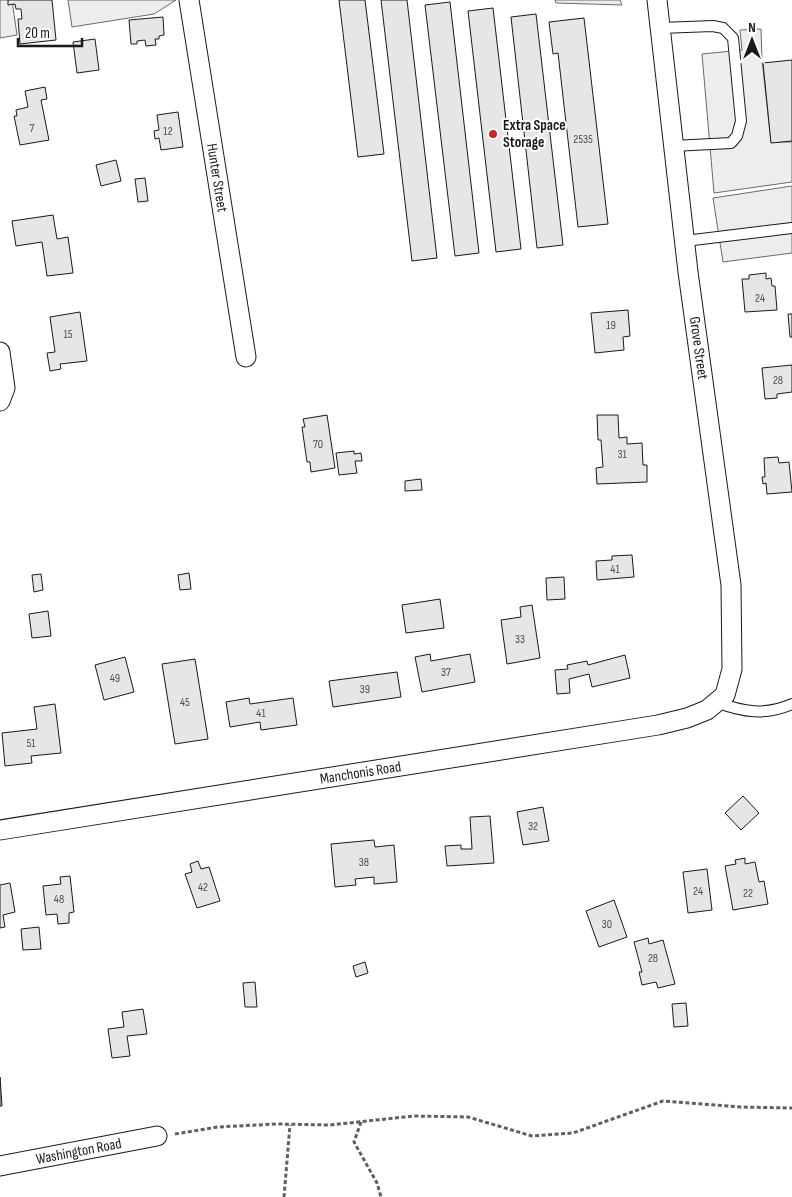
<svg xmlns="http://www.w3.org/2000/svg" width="792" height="1197" font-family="'Sofia Sans Condensed',sans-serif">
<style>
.parking{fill:#ededed;stroke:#6a6a6a}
.building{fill:#e6e6e6;stroke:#1a1a1a}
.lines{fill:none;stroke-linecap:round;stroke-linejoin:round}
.service-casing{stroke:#1a1a1a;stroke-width:12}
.minor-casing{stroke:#1a1a1a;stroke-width:21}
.path{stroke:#5f5f5f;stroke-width:3;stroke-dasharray:4 2.5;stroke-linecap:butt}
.service{stroke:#fff;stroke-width:10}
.minor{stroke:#fff;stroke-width:19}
.poi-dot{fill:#c62828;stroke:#fff;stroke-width:2}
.labels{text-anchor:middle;stroke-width:4;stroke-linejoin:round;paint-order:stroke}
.number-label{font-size:12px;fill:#4d4d4d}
.poi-label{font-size:15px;font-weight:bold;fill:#1a1a1a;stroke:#fff;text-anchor:start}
.street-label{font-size:15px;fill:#1a1a1a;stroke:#fff}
</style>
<rect width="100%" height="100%" fill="#fff"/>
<path class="parking" d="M0,0H12L17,35L0,38Z
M68,0H176L154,14L72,27Z
M555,0H620L622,5L556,3Z
M761,29L762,60L771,142H792V182L714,193L702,54L742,50L740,30Z
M792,186V253L723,262L713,198Z"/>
<path class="building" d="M8,0H52L56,40L20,44L18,19H22L21,9H16L15,4L8,5Z
M339,0H365L384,154L358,157Z
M381,0H407L437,258L412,261Z
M450,2L479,253L455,256L425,5Z
M493,8L521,249L496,252L468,11Z
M536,14L563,245L537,248L511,17Z
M163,17L164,35L159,36V39H155L156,45L146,46L145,40L137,41V44H131L129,20Z
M584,18L608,224L578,227L558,53L553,54L549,22Z
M95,39L99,70L77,73L73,42Z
M792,60V141L771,143L763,63Z
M45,87L47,99L41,100L49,140L20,145L14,116H17L16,110L28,107L25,91Z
M178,112L183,147L161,150L159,138L155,139L154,131L159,130L157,115Z
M116,160L121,181L101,186L96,165Z
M145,178L148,201L138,202L135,179Z
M53,215L57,239L68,237L73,273L47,276L42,242L16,246L12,221Z
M766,273V279L771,278L772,286H775L777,310L745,312L742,279H749V275Z
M628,310L630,336L623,337L624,350L595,353L591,313Z
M80,312L87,361L60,364L61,369L50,371L47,353L55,352L50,317Z
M788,314H792V337H790Z
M792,365V392L777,394V398L765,399L762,368Z
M327,415L335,468L311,472L310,462H307L302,427H305L303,419Z
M597,415H618L619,438L627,437V444L642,443L643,465H647V482L597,484L596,468L603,467L601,440H598Z
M354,451V454L361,453L362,461H355L357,473L339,475L336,453Z
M778,457L779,463L789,462L792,492L767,494L766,483L763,484L762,477H765L764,458Z
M421,479L422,490L405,491V481Z
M632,555L634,577L597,580L596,561L612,560V556Z
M189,573L191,589L180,590L178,575Z
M41,574L43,590L34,592L32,575Z
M564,577L565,599L547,600L546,578Z
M440,599L444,628L406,633L402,605Z
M532,605L540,658L507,664L501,620L521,617L520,607Z
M48,611L51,636L32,638L29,614Z
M430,654L431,661L470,654L475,682L422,692L415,657Z
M625,655L630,678L592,687L589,674L569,679L570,693L557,694L555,670L568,669L567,665L587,661L588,665Z
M125,657L134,692L104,700L95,665Z
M195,659L208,739L175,744L162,664Z
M397,672L401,697L333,707L329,681Z
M249,698L250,704L293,698L297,725L261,730L260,722L230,727L226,702Z
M55,704L61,753L31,756L32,763L5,766L2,733L37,729L34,707Z
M743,796L759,813L741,830L725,813Z
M543,807L549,841L523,845L517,812Z
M490,816L494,863L447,866L445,846L461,845V849H472L470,817Z
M374,840L375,847L394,845L397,882L374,884V877L355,879L356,885L335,887L331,844Z
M745,858V864L755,862L759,882L764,881L768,904L733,910L725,866L736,864L735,860Z
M198,861L201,869L209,867L220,901L197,908L185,874L192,872L190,864Z
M707,869L712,910L688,913L683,872Z
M70,876L74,912L69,913V923L58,924L57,914L46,915L43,886L61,884L60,877Z
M10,883L15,912L3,915L5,927L0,928V885Z
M614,900L627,937L599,947L586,911Z
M39,927L41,949L23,950L21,929Z
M648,938L649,944L663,940L675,984L658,988L656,982L642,985L639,972H642L634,942Z
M365,962L368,973L356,977L353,966Z
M255,982L257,1007H245L243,983Z
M686,1003L688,1026L674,1027L672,1004Z
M143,1009L147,1034L127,1036L130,1056L112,1058L108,1029L124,1027L122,1012Z
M0,1077L2,1106H0Z"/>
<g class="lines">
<defs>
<path id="service" d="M660,28L713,26L723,28L733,38L741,121L737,136L731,143L673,146
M685,241L792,228
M716,702C743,712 765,716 792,704"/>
<g id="minor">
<path id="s1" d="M189,0L246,357"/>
<path d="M0,352L5,388L0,401"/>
<path id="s2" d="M0,830L658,725L687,718L707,710L725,695L732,669L731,585L688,272L657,0"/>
<path id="s3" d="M0,1166L157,1136"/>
</g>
</defs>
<use href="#service" class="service-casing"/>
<use href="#minor" class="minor-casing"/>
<path class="path" d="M361,1122L354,1142L377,1183L381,1197
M175,1134L218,1127L276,1124L330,1125L414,1116L468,1117L532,1136L573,1133L663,1101L741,1107L792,1108
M284,1197L290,1125"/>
<use href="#service" class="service"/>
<use href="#minor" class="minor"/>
</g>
<circle class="poi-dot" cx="493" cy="134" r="5"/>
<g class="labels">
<g class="number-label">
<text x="32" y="132">7</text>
<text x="168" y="135">12</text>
<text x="583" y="143">2535</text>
<text x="760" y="302">24</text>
<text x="611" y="329">19</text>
<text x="68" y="338">15</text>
<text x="778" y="384">28</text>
<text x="318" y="448">70</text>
<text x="622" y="458">31</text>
<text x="615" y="573">41</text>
<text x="520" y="643">33</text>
<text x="446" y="676">37</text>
<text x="115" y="682">49</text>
<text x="365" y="693">39</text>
<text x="185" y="706">45</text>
<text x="261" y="717">41</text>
<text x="31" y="747">51</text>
<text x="533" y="830">32</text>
<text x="364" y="866">38</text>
<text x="203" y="891">42</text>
<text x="698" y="895">24</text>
<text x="748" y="897">22</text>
<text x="59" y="903">48</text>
<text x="607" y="928">30</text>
<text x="653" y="962">28</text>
</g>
<g class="poi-label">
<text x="503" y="130">Extra Space<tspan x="503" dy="17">Storage</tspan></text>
</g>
<g class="street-label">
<text dy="5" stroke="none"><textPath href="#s1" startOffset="180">Hunter Street</textPath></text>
<text transform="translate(699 348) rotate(82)" y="5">Grove Street</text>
<text dy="5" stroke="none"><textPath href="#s2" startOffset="365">Manchonis Road</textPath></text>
<text dy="5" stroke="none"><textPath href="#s3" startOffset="80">Washington Road</textPath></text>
</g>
</g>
<g transform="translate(752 40)" stroke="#ffffff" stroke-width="4" paint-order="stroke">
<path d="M0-4L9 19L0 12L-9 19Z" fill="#1a1a1a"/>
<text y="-8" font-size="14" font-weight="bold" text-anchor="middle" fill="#1a1a1a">N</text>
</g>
<path d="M18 38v8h64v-8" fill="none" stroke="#1a1a1a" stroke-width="2.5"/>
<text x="25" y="38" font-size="15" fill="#1a1a1a" stroke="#ffffff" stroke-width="4" paint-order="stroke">20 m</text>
</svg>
